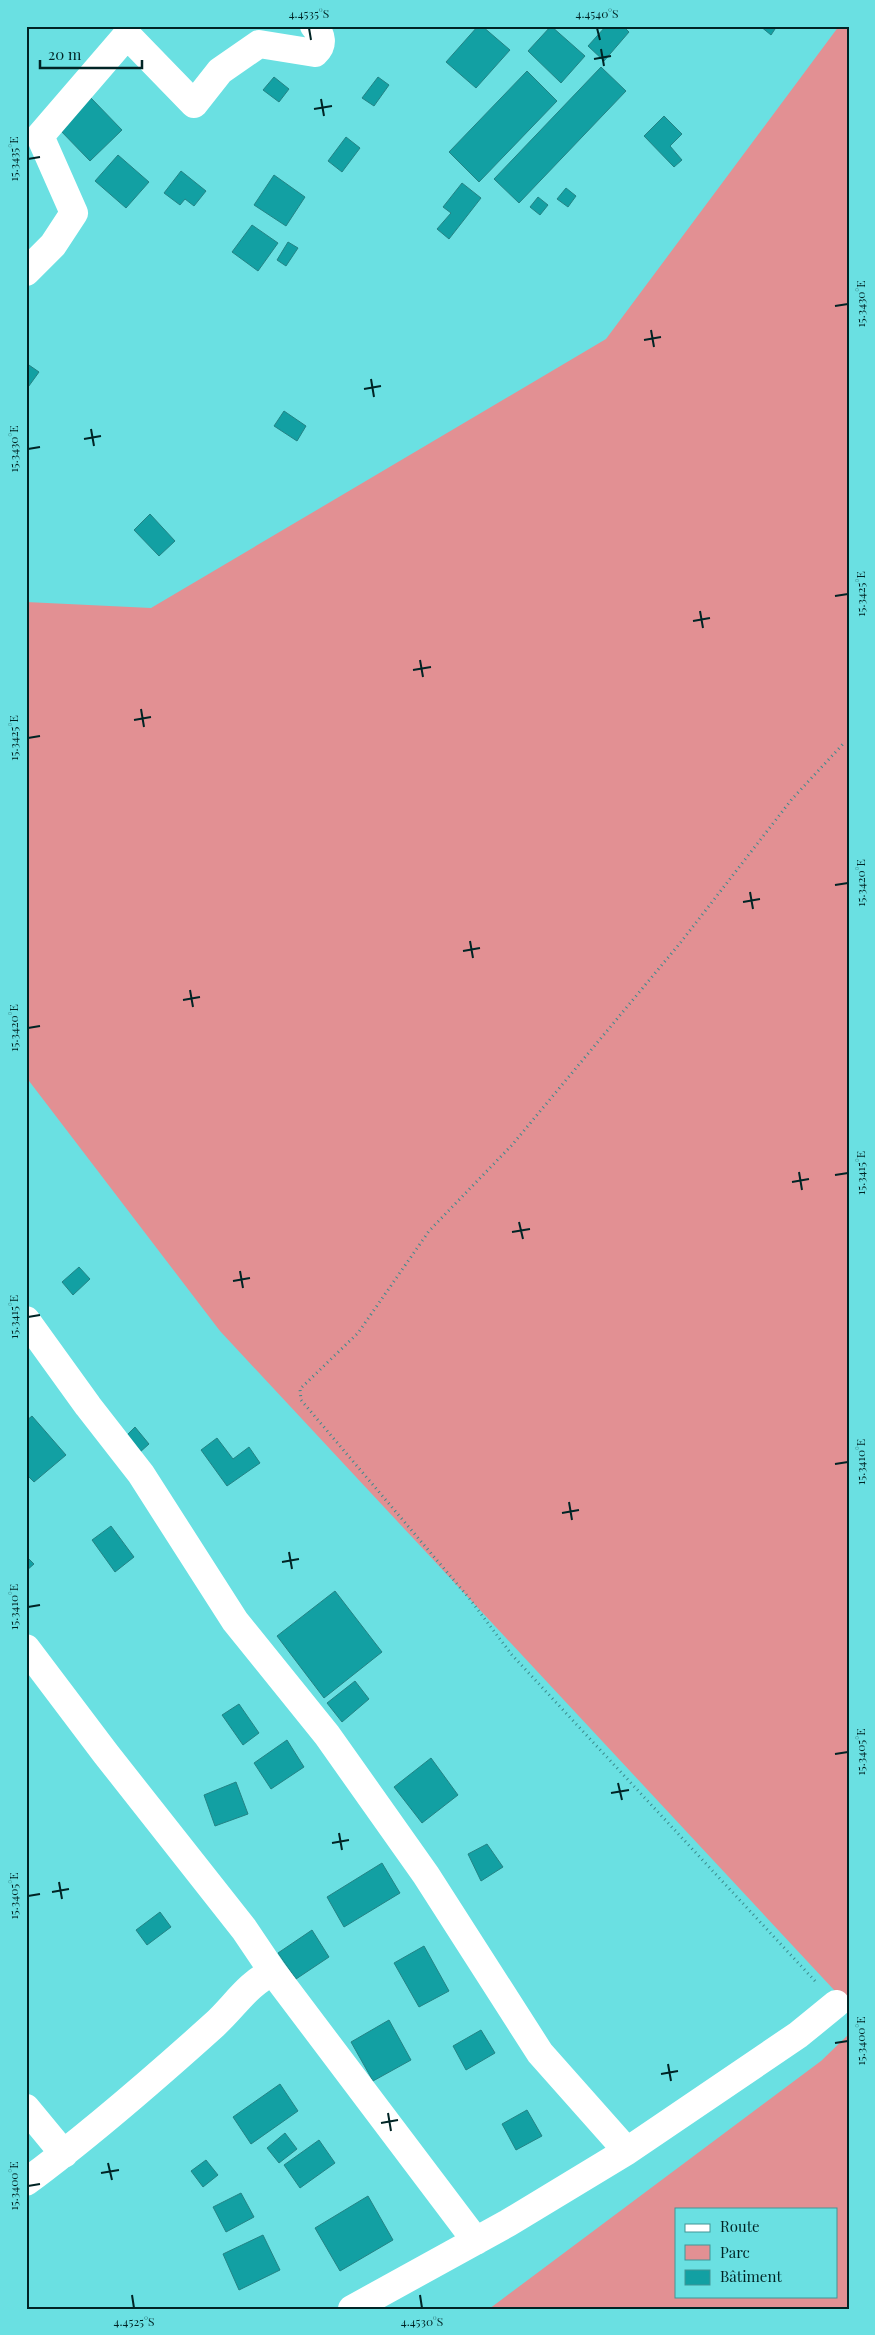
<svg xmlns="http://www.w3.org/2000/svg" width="875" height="2335" font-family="'Playfair Display',serif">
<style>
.green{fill:#e29093;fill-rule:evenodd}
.building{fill:#12a0a3;stroke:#238385}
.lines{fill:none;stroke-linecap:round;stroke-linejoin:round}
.path{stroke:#3a8a8c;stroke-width:3;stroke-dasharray:1 4;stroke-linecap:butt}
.minor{stroke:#fff;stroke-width:28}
.ticks{fill:none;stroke:#002425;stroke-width:2}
.neatline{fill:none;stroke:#002425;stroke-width:2}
.ticks-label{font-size:12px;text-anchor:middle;fill:#002425}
</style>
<rect width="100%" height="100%" fill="#6ae0e2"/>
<path class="green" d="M839,26H849V2006L220,1331L26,1077V602L151,608L606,339Z
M849,2034V2309H489L821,2061ZM676,2209H836V2296H676Z"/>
<path class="building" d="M478,26H482L510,50L476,88L446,62Z
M551,26L585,56L561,83L528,51Z
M606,26H623L629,32L604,61L588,46Z
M760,26H777L771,35Z
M601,67L626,91L519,203L494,179Z
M527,71L557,101L479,182L449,152Z
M274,77L289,89L279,102L263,90Z
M378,77L389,85L374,106L362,98Z
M91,98L122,130L90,161L59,129Z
M664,116L682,134L670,146L682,160L674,167L644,136Z
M346,137L360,148L342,172L328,161Z
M118,155L149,182L126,208L95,181Z
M181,171L206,191L194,206L185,199L180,205L164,193Z
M274,175L305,197L286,226L254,205Z
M462,183L481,198L449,239L437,229L451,213L443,207Z
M566,188L576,196L568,207L557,199Z
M538,197L548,205L540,215L530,207Z
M252,225L278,243L258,271L232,252Z
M288,242L298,248L286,266L277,260Z
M26,363L39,372L26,390Z
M284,411L306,426L297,441L274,426Z
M150,514L175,541L159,556L134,530Z
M79,1267L90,1279L73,1295L62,1282Z
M32,1416L66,1455L34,1482L26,1474V1421Z
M135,1427L149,1444L139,1453L125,1437Z
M217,1438L233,1459L249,1447L260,1463L227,1486L201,1450Z
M111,1526L134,1557L115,1572L92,1540Z
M26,1556L34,1564L26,1571Z
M335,1591L382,1652L324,1698L277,1636Z
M355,1681L369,1699L342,1722L327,1703Z
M239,1704L259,1733L243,1745L222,1715Z
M287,1740L304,1767L271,1789L254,1763Z
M431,1758L458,1795L422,1823L394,1787Z
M236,1782L248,1814L215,1826L204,1795Z
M487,1844L503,1867L481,1881L468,1854Z
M382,1863L400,1893L344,1927L327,1897Z
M160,1912L171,1927L147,1945L136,1930Z
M312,1930L329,1957L296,1979L278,1953Z
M424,1946L449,1991L419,2007L394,1963Z
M389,2020L411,2060L373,2081L351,2042Z
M481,2030L495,2053L466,2070L453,2046Z
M280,2084L298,2111L251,2144L233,2117Z
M527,2110L542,2136L516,2150L502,2124Z
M285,2133L297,2149L279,2163L267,2148Z
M319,2140L335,2163L300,2188L284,2165Z
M206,2160L218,2175L203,2187L191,2171Z
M241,2193L254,2217L226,2232L213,2207Z
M368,2196L393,2240L340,2271L315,2228Z
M263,2235L280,2270L239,2290L223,2254Z"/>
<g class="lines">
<path class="path" d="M815,1981L512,1655L469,1598L301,1400L300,1389L358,1333L429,1231L512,1145L681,942L792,799L844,743"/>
<path class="minor" d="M26,272L53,245L74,213L40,136L127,35L194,104L220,71L259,44L315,53C324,45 322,35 314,26
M26,1320L88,1406L141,1474L235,1621L327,1735L426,1875L540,2053L627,2151
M26,1648L106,1754L244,1929L273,1972L476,2241
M26,2108L64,2154
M26,2182C91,2134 154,2079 214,2025C235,2006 247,1984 273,1972
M352,2309L508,2223L627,2151L798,2035L836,2004"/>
</g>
<path class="ticks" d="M309,28L311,40M597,28L600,40M601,49L604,66M594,59L611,56M321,99L324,116M314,109L332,106M28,159L40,157M835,306L848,304M651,330L654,347M644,340L661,337M371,379L374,397M364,389L381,386M91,429L94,446M84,439L101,436M28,449L40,447M835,596L848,594M700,611L703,628M693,621L710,618M420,660L423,677M413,670L431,667M141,709L144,727M134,720L151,717M28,738L40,736M835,885L848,883M750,892L753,909M743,902L760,899M470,941L473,958M463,951L480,948M190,990L193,1007M183,1000L200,997M28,1028L40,1026M799,1172L802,1190M835,1175L848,1173M792,1182L809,1179M519,1222L523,1239M512,1232L530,1229M240,1271L243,1288M233,1281L250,1278M28,1317L40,1315M835,1464L848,1462M569,1502L572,1520M562,1513L579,1510M289,1552L292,1569M282,1562L299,1559M28,1607L40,1605M835,1754L848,1752M618,1783L622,1800M611,1793L629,1790M339,1833L342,1850M332,1843L349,1840M59,1882L62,1899M52,1892L69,1889M28,1896L40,1894M835,2043L848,2041M668,2064L671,2081M661,2074L678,2071M388,2113L391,2131M381,2123L398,2120M108,2163L112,2180M101,2173L119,2170M28,2186L40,2184M132,2295L134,2308M420,2295L422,2308"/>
<rect width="875" height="2335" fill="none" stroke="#6ae0e2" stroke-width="55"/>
<rect x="675" y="2208" width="162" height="90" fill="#6ae0e2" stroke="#409596"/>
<rect x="685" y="2224" width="25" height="8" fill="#ffffff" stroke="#409596"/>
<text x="720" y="2232" font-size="15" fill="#002425">Route</text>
<rect x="685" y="2245" width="25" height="15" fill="#e29093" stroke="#409596"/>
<text x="720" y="2258" font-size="15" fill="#002425">Parc</text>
<rect x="685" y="2270" width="25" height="15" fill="#12a0a3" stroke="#409596"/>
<text x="720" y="2282" font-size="15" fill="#002425">Bâtiment</text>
<path d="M40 60v8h102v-8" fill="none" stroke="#002425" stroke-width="2.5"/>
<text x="48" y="60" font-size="15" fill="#002425" stroke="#6ae0e2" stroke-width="4" paint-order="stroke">20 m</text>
<rect x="28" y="28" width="820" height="2280" class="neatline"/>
<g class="ticks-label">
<text x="309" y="18">4.4535°S</text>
<text x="597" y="18">4.4540°S</text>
<text transform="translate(14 159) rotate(-90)" y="4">15.3435°E</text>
<text transform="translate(861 304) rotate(-90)" y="4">15.3430°E</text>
<text transform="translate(14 449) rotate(-90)" y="4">15.3430°E</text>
<text transform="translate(861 594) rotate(-90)" y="4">15.3425°E</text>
<text transform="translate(14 738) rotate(-90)" y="4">15.3425°E</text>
<text transform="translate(861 883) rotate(-90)" y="4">15.3420°E</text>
<text transform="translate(14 1028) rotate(-90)" y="4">15.3420°E</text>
<text transform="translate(861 1173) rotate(-90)" y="4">15.3415°E</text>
<text transform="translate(14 1317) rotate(-90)" y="4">15.3415°E</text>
<text transform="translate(861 1462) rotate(-90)" y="4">15.3410°E</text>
<text transform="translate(14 1607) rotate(-90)" y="4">15.3410°E</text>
<text transform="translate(861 1752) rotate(-90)" y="4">15.3405°E</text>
<text transform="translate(14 1896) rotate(-90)" y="4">15.3405°E</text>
<text transform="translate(861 2041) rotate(-90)" y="4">15.3400°E</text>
<text transform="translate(14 2186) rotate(-90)" y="4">15.3400°E</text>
<text x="134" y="2326">4.4525°S</text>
<text x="422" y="2326">4.4530°S</text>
</g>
</svg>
